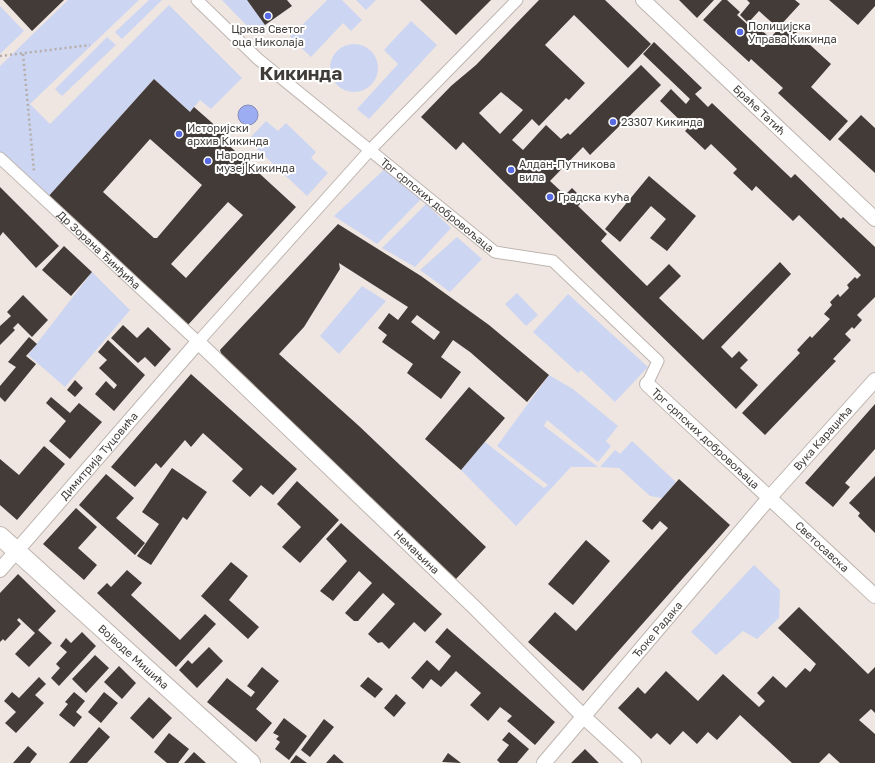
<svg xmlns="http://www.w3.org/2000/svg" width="875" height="763" font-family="'Golos Text',sans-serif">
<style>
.green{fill:#ccd5f2}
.water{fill:#9cadf1;stroke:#808bba}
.building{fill:#433b37;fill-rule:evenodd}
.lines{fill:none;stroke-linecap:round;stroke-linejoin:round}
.pedestrian-casing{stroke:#beb5b0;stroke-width:13}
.minor-casing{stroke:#beb5b0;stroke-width:16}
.tertiary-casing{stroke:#beb5b0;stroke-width:20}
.path{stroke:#b5ada9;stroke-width:2.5;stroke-dasharray:2 3;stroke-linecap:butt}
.pedestrian{stroke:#fff;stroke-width:11}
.minor{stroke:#fff;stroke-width:14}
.tertiary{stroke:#fff;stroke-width:18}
.poi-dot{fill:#596be2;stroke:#fff;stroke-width:1.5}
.labels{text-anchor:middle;stroke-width:4;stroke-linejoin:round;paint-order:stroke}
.poi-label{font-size:11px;fill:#403c3a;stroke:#fff;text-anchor:start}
.street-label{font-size:11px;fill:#403c3a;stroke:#fff}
.town-label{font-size:19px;font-weight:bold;fill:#403c3a;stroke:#fff}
</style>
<rect width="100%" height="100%" fill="#f0e6e1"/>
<path class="green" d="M68,0H139L30,104L50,124L169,5L242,78L211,109L200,100L190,112L154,79L47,198L0,154V66Z
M149,0H162L122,39L115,32Z
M222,0H247L265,25L252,31Z
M327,0H342L362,20L351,31L343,23L311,57L290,37Z
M356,0H376L366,10Z
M0,6L24,31L0,54Z
M411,21L437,45L369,119L357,109L398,64L384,50Z
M107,37L116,45L62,96L55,89Z
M330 68a24 24 0 1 1 48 0a24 24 0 1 1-48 0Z
M266,121L278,131L286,123L316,152L311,158L328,173L307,196L248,140Z
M388,166L421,199L377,244L334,216Z
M426,204L451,228L415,267L382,248Z
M457,237L482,259L450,292L420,270Z
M92,272L130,310L65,387L28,355Z
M362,286L386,301L339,354L320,336Z
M517,293L538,315L526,326L505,304Z
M568,294L648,367L615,402L581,370L578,373L533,332Z
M549,375L573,389L618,426L606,441L611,446L598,462L547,420L544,426L598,467H571L516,526L461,470L485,442L544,488L548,485L497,446Z
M632,441L676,482L662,498L650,496L619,468L600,467L615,450L620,454Z
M754,565L780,590L779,618L757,639L743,631L716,655L691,632Z"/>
<path class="water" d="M238 115a10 10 0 1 1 20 0a10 10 0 1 1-20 0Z"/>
<path class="building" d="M3,0H64L32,31Z
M247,0H287L292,6L265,25Z
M420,0H491L456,35Z
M539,0H605L651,44L628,68L574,15L545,45L585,83L569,100L566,98L539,126L532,119L512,140L523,150L546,125L561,139L568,133L570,135L641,65L661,85L590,155L583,147L550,181L565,195L572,188L584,200L578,206L607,234L601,241L647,286L669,264L681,276L659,298L703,340L780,262L791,274L721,347L732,358L739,351L748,360L740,368L758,385L736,409L463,142L456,150L421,117L451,86L476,65ZM501,92L523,110L500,134L479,113Z
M679,0H714L697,18Z
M722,0H727L740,12L737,15L748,25L752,21L770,38L785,22L831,64L811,87L848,121L830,141L778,93L783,88L751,59L749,62L703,20Z
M747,0H795L800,4L778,28L759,11L748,23L740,15L750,3Z
M829,0H875V6L858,25Z
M654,42L702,88L695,94L708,107L712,103L791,178L795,174L841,219L843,217L875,247V297L857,315L862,320L854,329L852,327L845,334L851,340L833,359L836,361L765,435L742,413L800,353L797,350L810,336L812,338L830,319L824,314L832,305L830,302L838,294L840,297L849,288L847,285L855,277L857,279L861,275L799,215L793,221L756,186L752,191L733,173L737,169L711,144L705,150L685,131L688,128L660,101L671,89L686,104L690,99L643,54Z
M154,79L190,112L194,107L210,121L226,136L223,140L296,207L187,326L47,198ZM150,139L202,185L157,238H154L103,192ZM228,202L243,215L186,278L171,264Z
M861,115L875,128V173L838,139Z
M649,176L696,216L667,251L650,238L666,219L651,206L620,242L605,229Z
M0,187L59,246L36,268L3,232L0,236Z
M338,224L421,276L489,325L549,375L527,402L470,352L453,340L441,357L461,372L441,399L407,373L413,364L382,342L387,335L378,328L389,313L398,320L408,307L339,263L340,269L304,327L279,354L359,426L486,547L455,580L223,360L220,350ZM417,315L440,332L434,340L411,322Z
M64,246L92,272L71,296L42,270Z
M23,295L48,320L32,337L18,323L13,328L15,330L0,345V326L11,316L7,312Z
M123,325L137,338L148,327L171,349L155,367L145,357L138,363L111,338Z
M29,337L37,344L26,356L36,364L5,402L0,397V386L16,367L8,362Z
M108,340L145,375L114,411L95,394L106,381L114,389L117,385L99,368L107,360L98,352Z
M191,374L297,469L273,495L261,485L250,497L232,481L243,469L203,433L191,447L185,440L161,468L156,463L135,487L111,467Z
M75,380L83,388L75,397L67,390Z
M469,387L505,418L461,470L425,439Z
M51,397L70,413L79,403L102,422L70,459L49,441L66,421L46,403Z
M875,404V449L845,483L850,487L833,507L805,483Z
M44,446L65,464L17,520L0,505V459L19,475Z
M172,468L207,492L187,520L183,517L151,565L137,556L159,524L142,512Z
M106,474L134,498L116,518L145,543L135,555L79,505Z
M875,476V533L858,516L860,513L849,503Z
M679,479L730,525L583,691L528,642L555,612L576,631L668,528L660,521L652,530L642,521Z
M297,481L339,520L300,563L282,547L301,527L277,504Z
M76,508L97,527L78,548L97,565L84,580L43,544Z
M341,523L442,614L425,632L414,622L389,649L382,642L378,643L368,634L395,604L383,593L358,621H354L345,613L372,583L359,571L333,601L320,591L347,561L326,539Z
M586,540L610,561L573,605L548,584Z
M231,562L248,576L229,600L259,627L248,639L201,596Z
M127,570L142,583L131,595L180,640L205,614L216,624L176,667L97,593L107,583L111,587Z
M18,574L56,611L38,630L52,643L29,667L15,654L35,633L19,618L17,620L21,624L5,641L3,639L0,642V593Z
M799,607L868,674L875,667V713L871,709L859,720L875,734V763H840L829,753L819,763H792L740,715L717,740L708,732L697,744L683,731L670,745L657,733L651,739L618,708L638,687L645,694L666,671L698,701L723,674L759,707L765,701L757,693L773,676L786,688L805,668L810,672L816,664L778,628Z
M447,628L555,722L535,745L507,721L512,716L500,707L488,721L470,705L481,693L456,671L441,687L431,679L423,689L411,678L427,660L439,671L451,656L435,642Z
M82,632L96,646L59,686L51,678L60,668L56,664L67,652L60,646L66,638L71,643Z
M209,647L223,661L197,688L179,670L188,660L192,664Z
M95,655L109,668L86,693L72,679Z
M119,666L136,683L122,699L104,682Z
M262,667L279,681L256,709L272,723L256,742L207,702L227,678L251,697L255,692L247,686Z
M39,677L46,684L35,695L44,703L16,733L5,723L16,712L4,701L12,692L19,698Z
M368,677L383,689L375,698L360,686Z
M74,692L85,701L76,712L82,717L74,727L59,715L68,704L65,702Z
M104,692L118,703L101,723L88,712Z
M396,694L406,703L394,717L384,708Z
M149,697L172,718L153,739L130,718Z
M284,718L307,736L289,760L275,749L280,742L276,739L279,736L273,733Z
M324,719L334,727L310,757L301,750Z
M99,727L110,737L87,763H69Z
M509,732L529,749L517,763H500L497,760L509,745L502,740Z
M169,733L189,749L178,763H167L154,752Z
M28,746L37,754L30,763H13Z
M585,749L599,763H571Z
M194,752L206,763H184Z
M448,753L461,763L442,762Z
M334,754L344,763H326Z
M296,755L307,763H290Z"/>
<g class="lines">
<defs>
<g id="pedestrian">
<path id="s1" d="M197,0L258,59L495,252L553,261L658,361L647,384"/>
<path id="s2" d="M0,158L198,342L370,150L517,0"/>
</g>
<g id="minor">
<path id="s3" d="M643,0L875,219"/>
<path id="s4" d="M647,384L875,596"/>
<path id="s5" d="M0,570L198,342L474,607L584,717L634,763"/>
<path id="s6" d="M544,763L770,497L875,380"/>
</g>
<g id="tertiary">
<path id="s7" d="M0,536L251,763"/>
</g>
</defs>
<use href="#pedestrian" class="pedestrian-casing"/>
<use href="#minor" class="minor-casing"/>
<use href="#tertiary" class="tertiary-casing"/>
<path class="path" d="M23,54L34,171
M0,56L90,45"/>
<use href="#pedestrian" class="pedestrian"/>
<use href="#minor" class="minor"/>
<use href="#tertiary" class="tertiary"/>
</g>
<g class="poi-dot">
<circle cx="268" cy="16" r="4"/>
<circle cx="740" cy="32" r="4"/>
<circle cx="613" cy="122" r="4"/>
<circle cx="179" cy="134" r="4"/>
<circle cx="208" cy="161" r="4"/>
<circle cx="511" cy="170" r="4"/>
<circle cx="550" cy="197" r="4"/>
</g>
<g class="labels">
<g class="poi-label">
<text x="748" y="30">Полицијска<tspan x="748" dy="13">Управа Кикинда</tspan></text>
<text x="268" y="33" text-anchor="middle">Црква Светог<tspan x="268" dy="13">оца Николаја</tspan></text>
<text x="621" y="126">23307 Кикинда</text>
<text x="187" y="132">Историјски<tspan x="187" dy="13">архив Кикинда</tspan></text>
<text x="216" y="159">Народни<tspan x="216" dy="13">музеј Кикинда</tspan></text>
<text x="519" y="168">Алдан-Путникова<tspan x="519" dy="13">вила</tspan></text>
<text x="558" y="201">Градска кућа</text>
</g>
<g class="street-label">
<text dy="4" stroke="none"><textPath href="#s3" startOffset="160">Браће Татић</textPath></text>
<text dy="4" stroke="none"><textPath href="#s1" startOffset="316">Трг српских добровољаца</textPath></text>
<text dy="4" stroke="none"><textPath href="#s2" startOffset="135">Др Зорана Ђинђића</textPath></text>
<text dy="4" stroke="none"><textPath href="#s4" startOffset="80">Трг српских добровољаца</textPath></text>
<text dy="4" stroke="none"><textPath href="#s6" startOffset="428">Вука Караџића</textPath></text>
<text dy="4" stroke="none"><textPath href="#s5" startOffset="151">Димитрија Туцовића</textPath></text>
<text dy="4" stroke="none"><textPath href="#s4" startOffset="239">Светосавска</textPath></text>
<text dy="4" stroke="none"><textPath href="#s5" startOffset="605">Немањина</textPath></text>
<text dy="4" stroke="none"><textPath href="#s6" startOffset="175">Ђоке Радака</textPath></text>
<text dy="4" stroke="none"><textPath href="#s7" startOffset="180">Војводе Мишића</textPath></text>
</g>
<g class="town-label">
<text x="301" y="80">Кикинда</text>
</g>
</g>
</svg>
